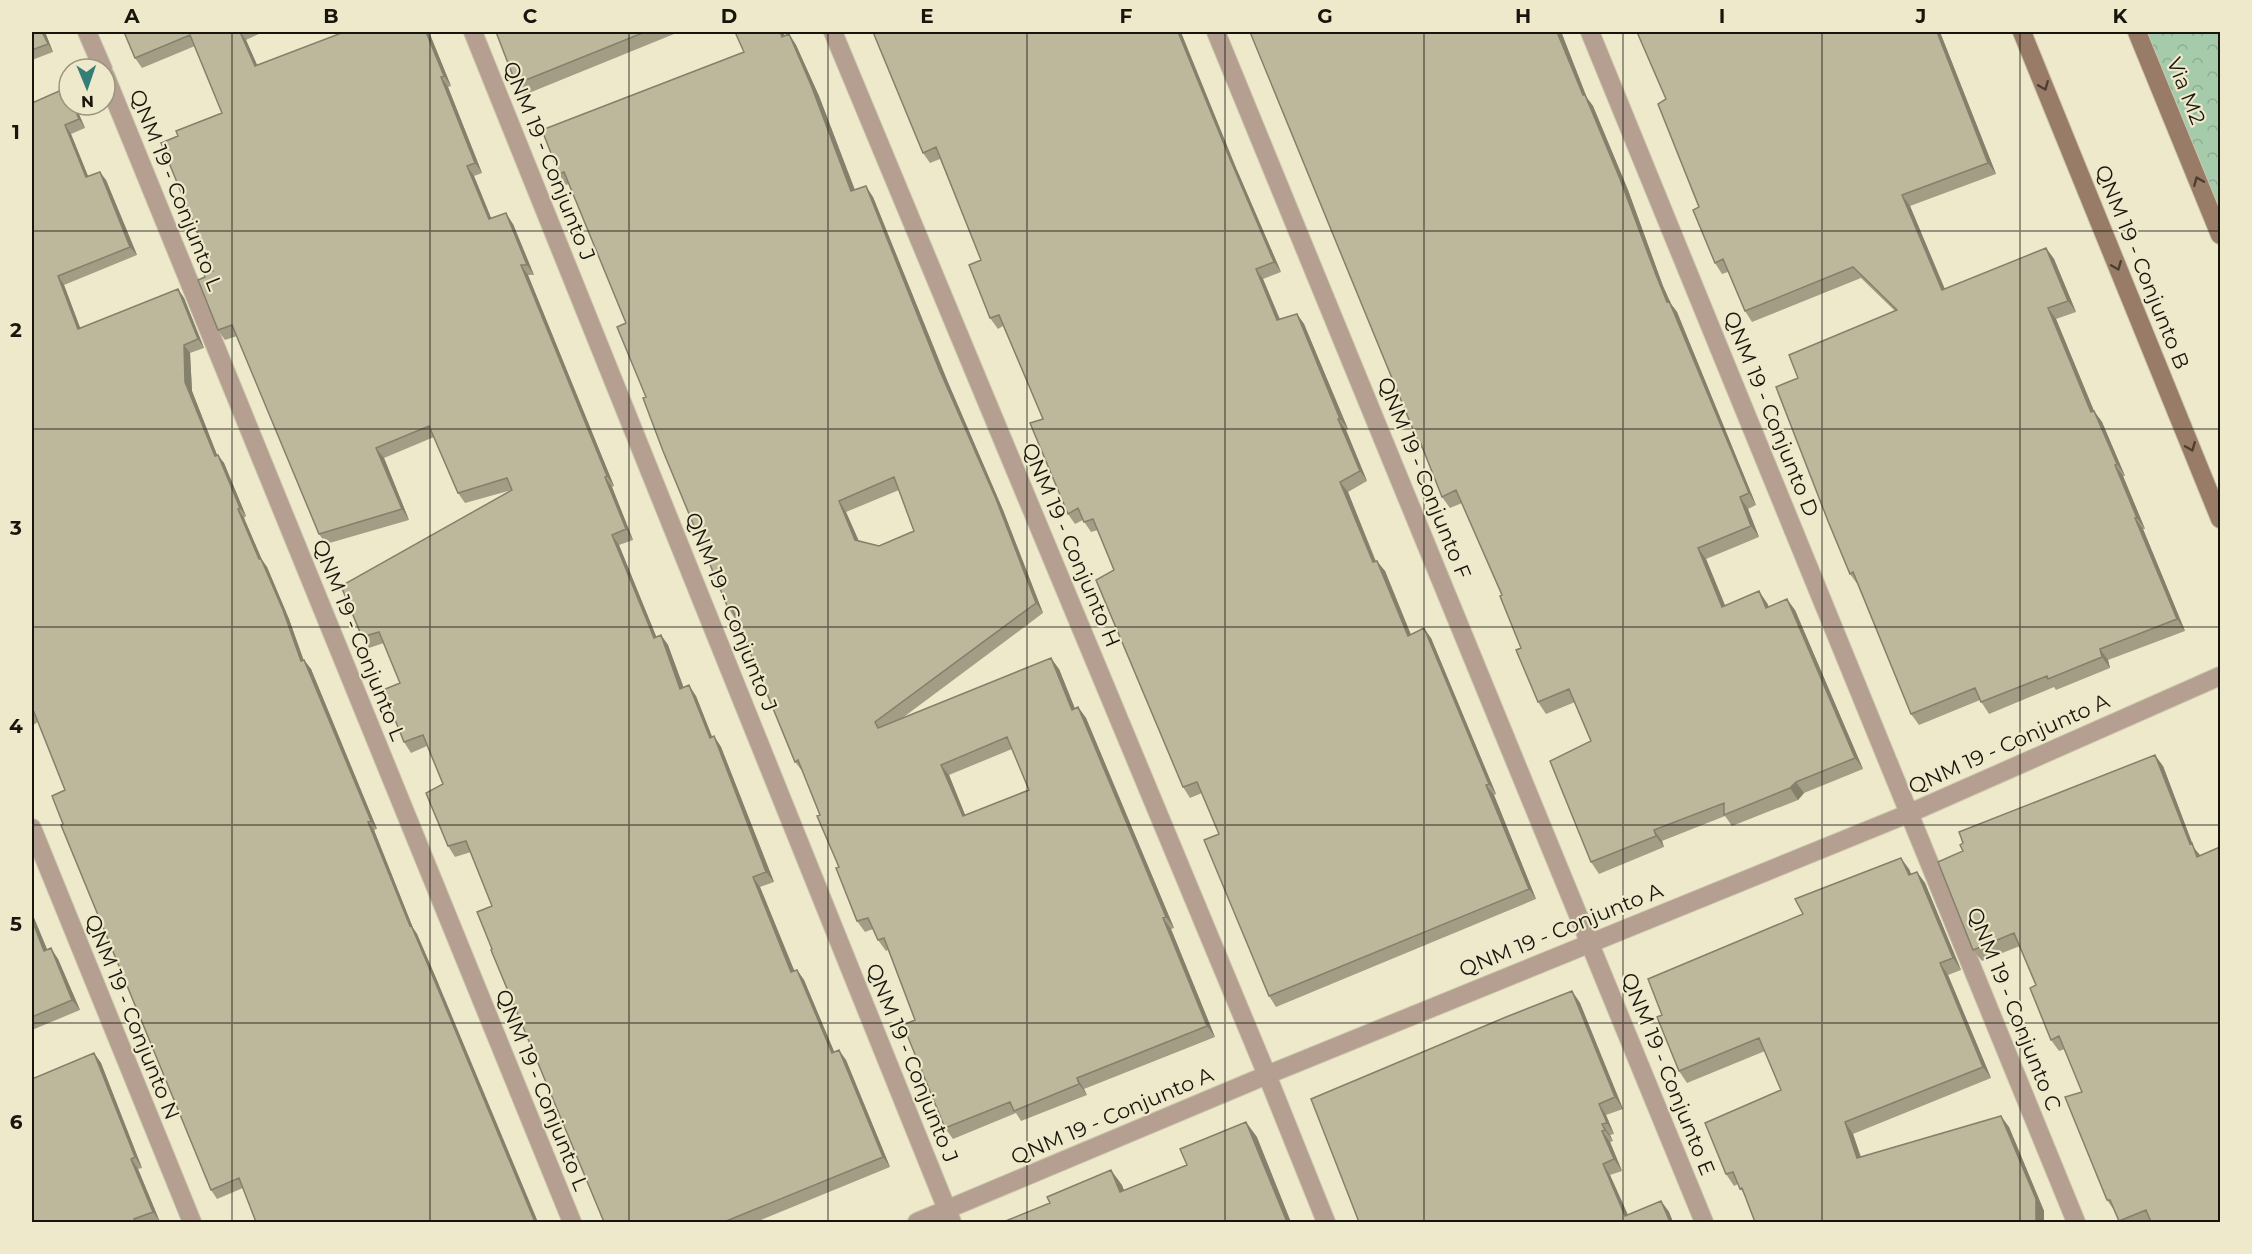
<svg xmlns="http://www.w3.org/2000/svg" width="2252" height="1254" font-family="Montserrat,sans-serif">
<style>
.forest{fill:url(#forest-crowns)}
.lines{fill:none;stroke-linecap:round;stroke-linejoin:round}
.street-casing{stroke:#cdc7ad;stroke-width:20}
.secondary-casing{stroke:#cdc7ad;stroke-width:20}
.street{stroke:#b49f91;stroke-width:18}
.secondary{stroke:#997c67;stroke-width:18}
.wall{fill:#a39d85;fill-rule:evenodd}
.shaded-wall{fill:#84806c}
.building{fill:#bdb79b;stroke:#84806c;stroke-width:1.5;fill-rule:evenodd}
.oneway{stroke:#4c3f30}
.grid{fill:none;stroke:#18160c;stroke-width:1.5;stroke-opacity:0.55}
.labels{text-anchor:middle;stroke-width:4.5;stroke-linejoin:round;paint-order:stroke}
.street-label{font-size:21px;fill:#18160c;stroke:#efe9cc}
.neatline{fill:none;stroke:#18160c;stroke-width:2}
.grid-label{font-size:20px;text-anchor:middle;font-weight:bold;fill:#18160c}
</style>
<defs>
<pattern id="forest-crowns" width="20" height="18" patternUnits="userSpaceOnUse" patternTransform="scale(1.5)"><rect width="20" height="18" fill="#a5cbab"/><path d="M2 6a3 3 0 1 1 6 0M12 15a3 3 0 1 1 6 0" fill="none" stroke="#8dae92"/></pattern>
</defs>
<rect width="100%" height="100%" fill="#efe9cc"/>
<path class="forest" d="M2145,32H2220V212Z"/>
<g class="lines">
<defs>
<path id="street" d="M87,32L103,69
M473,32L952,1222
M833,32L1267,1075L1326,1222
M1216,32L1704,1222
M1590,32L2076,1222
M105,75L572,1222
M32,828L192,1222
M917,1222L1267,1075L1910,813L2220,676"/>
<path id="secondary" d="M2022,32L2220,519
M2137,32L2220,235"/>
</defs>
<use href="#street" class="street-casing"/>
<use href="#secondary" class="secondary-casing"/>
<use href="#street" class="street"/>
<use href="#secondary" class="secondary"/>
</g>
<path class="wall" d="M32,32H45L53,52L32,60Z
M124,32H263L246,40L257,65L429,32L451,86L448,87L482,173L474,176L491,218L513,224L534,275H528L614,486L612,487L633,540L619,545L656,637L661,635L668,645L683,688L696,696L712,737L714,736L721,747L774,882L760,887L794,971L797,970L804,980L834,1052L846,1060L890,1167L756,1222H604L492,949V906L471,852L455,857L448,846L443,784L427,746L411,753L404,742L400,683L384,643L369,648L362,637L512,490L465,503L458,493L434,437L384,458L409,520L326,544L319,534L237,336L225,340L218,330L205,277L213,271L178,136L222,113L195,46L142,68L135,58Z
M496,32H679L524,95L516,84Z
M783,32L785,36L789,34L796,45L819,96L855,190L873,197L947,380L1003,510L1043,613L901,719L1059,669L1075,709L1078,707L1086,718L1174,928L1171,929L1215,1037L1084,1089L1087,1095L1021,1121L1016,1113L953,1139L945,1128L915,1020L888,950L886,951L878,940L873,929L865,932L857,921L820,815L803,772L795,762L736,618L735,619L728,608L646,397L626,323L569,184L566,185L559,174L744,52ZM899,490L914,531L879,546L859,541L846,512ZM1012,749L1029,790L965,815L949,775Z
M873,32L1237,170L1281,272L1263,279L1280,319L1297,314L1304,324L1348,429L1346,430L1367,481L1348,492L1376,561L1385,571L1411,635L1431,638L1496,794L1494,795L1536,899L1276,1007L1269,996L1219,834L1202,793L1190,798L1183,787L1114,570L1098,530L1091,532L1083,520L1075,524L1068,514L1043,419L1003,326L998,329L990,318L981,260L940,159L930,163L923,153Z
M1940,32L1996,174L1910,206L1945,289L2046,248L2054,259L2076,312L2056,319L2094,411L2102,422L2125,476H2123L2145,529H2143L2185,631L2108,660L2110,668L2056,690L2054,687L1989,714L1980,700L1919,725L1911,714L1858,585L1850,574L1798,378L1895,311L1861,278L1752,322L1745,311L1728,272L1722,274L1715,263L1699,207L1666,99Z
M1562,34L1587,98L1593,106L1628,190L1663,286L1671,304L1677,312L1756,505L1748,509L1759,537L1706,559L1725,605L1767,603L1769,607L1795,610L1863,769L1804,793L1798,800L1732,826L1725,816L1662,841L1664,847L1599,874L1591,862V741L1575,702L1546,714L1538,702L1521,648L1502,595L1462,503L1450,508L1442,497L1425,453L1419,444Z
M66,88L69,92V105H75L85,128L71,134L88,176L106,180L137,255L64,285L80,328L178,289L184,298L204,348L190,353L192,391L217,455L224,463L246,516L244,518L262,560L267,567L289,619L304,661V660L311,669L377,829L374,830L413,928L417,934L439,985L243,1188L217,1199L211,1190L63,824L65,790L38,722L32,726V103Z
M2163,766L2194,848L2200,856L2220,1222H2120L2114,1210L2107,1200L2082,1092L2065,1049L2059,1051L2051,1040L2036,985L2020,946L1982,961L1973,950L1963,851V843Z
M1909,869L1911,874L1917,872L1925,883L1961,970L1948,975L1991,1078L1853,1134L1861,1157L2009,1127L2044,1211L1745,1196L1738,1184L1734,1186L1726,1174L1781,1090L1765,1051L1687,1083L1679,1071L1662,1015Z
M32,913L47,950L58,959L80,1010L32,1030Z
M1572,991L1580,1003L1623,1109L1606,1115L1614,1134L1610,1135L1613,1141L1610,1142L1622,1171L1610,1175L1628,1215L1661,1201L1669,1212L1673,1222H1359Z
M94,1053L101,1063L142,1168L138,1169L160,1222H32Z"/>
<path class="shaded-wall" d="M42,32H45L53,52L48,44Z
M240,32L246,40L262,76L255,66Z
M426,32H429L451,86L444,76Z
M780,32H783L790,48L782,37Z
M1178,32H1181L1237,170L1281,272L1274,262L1230,159Z
M1557,32H1560L1562,34L1587,98L1593,106L1628,190L1663,286L1671,304L1677,312L1756,505L1749,493L1656,275Z
M1937,32H1940L1996,174L1988,163Z
M789,34L796,45L819,96L859,201L851,191Z
M441,77L448,87L482,173L475,163Z
M73,105H75L85,128L79,119Z
M65,125L71,134L92,186L86,177Z
M467,166L474,176L496,230L489,219Z
M100,172L106,180L137,255L130,247Z
M866,186L873,197L947,380L1003,510L1043,613L1036,603L939,369Z
M1902,195L1910,206L1950,302L1942,290Z
M506,213L513,224L534,275L527,265Z
M2046,248L2054,259L2076,312L2068,301Z
M521,265L528,275L614,486L607,476Z
M1256,269L1263,279L1284,330L1277,320Z
M58,276L64,285L84,338L78,329Z
M178,289L184,298L204,348L198,339Z
M2048,308L2056,319L2099,423L2091,412Z
M1297,314L1304,324L1348,429L1340,419Z
M184,345L190,353L192,391L221,465L215,456L185,382Z
M2094,411L2102,422L2125,476L2117,464Z
M1338,419L1346,430L1367,481L1360,471Z
M376,448L384,458L409,520L402,509Z
M218,455L224,463L246,516L240,508Z
M2115,465L2123,476L2145,529L2137,518Z
M605,477L612,487L633,540L626,529Z
M1340,482L1348,492L1380,573L1373,562Z
M1740,497L1748,509L1759,537L1751,526Z
M839,501L846,512L863,551L855,540Z
M238,509L244,518L262,560L267,567L289,619L307,670L301,661Z
M2135,518L2143,529L2185,631L2177,619Z
M612,535L619,545L661,648L654,638Z
M1698,548L1706,559L1730,618L1722,607Z
M1377,561L1385,571L1416,647L1408,636Z
M1759,591L1767,603L1774,619L1766,608Z
M1787,599L1795,610L1863,769L1855,758Z
M1424,628L1431,638L1496,794L1489,784Z
M661,635L668,645L688,699L680,689Z
M2100,649L2108,660L2110,668L2102,657Z
M1051,658L1059,669L1080,721L1072,710Z
M304,660L311,669L377,829L371,821Z
M689,685L696,696L717,749L710,738Z
M1078,707L1086,718L1174,928L1166,917Z
M714,736L721,747L774,882L766,872Z
M2155,755L2163,766L2194,848L2200,855L2206,869L2190,844Z
M941,765L949,775L970,827L963,816Z
M1796,782L1804,793L1798,800L1790,788Z
M1486,785L1494,795L1536,899L1529,889Z
M368,822L374,830L413,928L417,934L439,985L538,1222H535L410,926Z
M1654,830L1662,841L1664,847L1656,836Z
M1901,858L1909,869L1917,887L1909,875Z
M1917,872L1925,883L1961,970L1953,958Z
M753,877L760,887L799,982L791,972Z
M32,913L52,961L44,951L32,920Z
M1163,918L1171,929L1215,1037L1207,1026Z
M51,948L58,959L80,1010L72,1000Z
M1940,963L1948,975L1991,1078L1983,1067Z
M797,970L804,980L839,1063L832,1053Z
M1572,991L1580,1003L1623,1109L1615,1097Z
M839,1050L846,1060L890,1167L883,1157Z
M94,1053L101,1063L142,1168L135,1157Z
M1077,1078L1084,1089L1087,1095L1079,1084Z
M1599,1104L1606,1115L1614,1134L1607,1123Z
M2001,1116L2009,1127L2044,1211V1222H2036Z
M1246,1122L1257,1137L1291,1222H1287Z
M1845,1122L1853,1134L1865,1170L1857,1158Z
M1602,1124L1610,1135L1613,1141L1605,1130Z
M1602,1131L1610,1142L1622,1171L1614,1159Z
M131,1159L138,1169L160,1222L153,1212Z
M1603,1164L1610,1175L1631,1222L1625,1216Z
M1111,1170L1122,1185L1131,1207L1120,1192Z
M1661,1201L1669,1212L1673,1222H1670Z"/>
<path class="building" d="M32,32H42L48,44L32,50Z
M124,32H240L255,66L344,32H426L444,76L441,77L475,163L467,166L489,219L506,213L527,265H521L607,476L605,477L626,529L612,535L654,638L661,635L680,689L689,685L710,738L714,736L766,872L753,877L791,972L797,970L832,1053L839,1050L883,1157L724,1222H604L491,950L492,949L477,912L492,906L466,841L448,846L426,793L443,784L423,735L404,742L383,690L400,683L379,632L362,637L341,586L512,490L507,478L458,493L429,426L376,448L402,509L319,534L232,325L218,330L198,280L205,277L204,274L213,271L161,143L178,136L176,131L222,113L190,35L135,58Z
M496,32H645L516,84Z
M735,32H780L782,37L789,34L811,85L851,191L866,186L939,369L996,499L1036,603L875,722L878,728L1051,658L1072,710L1078,707L1166,917L1163,918L1207,1026L1077,1078L1079,1084L1014,1111L1010,1102L945,1128L903,1025L915,1020L884,938L878,940L868,918L857,921L836,868L839,867L817,816L820,815L798,760L795,762L731,606L728,608L663,451L643,398L646,397L617,327L626,323L564,172L559,174L542,130L744,52ZM894,477L914,531L879,546L855,540L839,501ZM1007,737L1029,790L963,816L941,765Z
M873,32H1178L1230,159L1274,262L1256,269L1277,320L1297,314L1340,419H1338L1360,471L1340,482L1373,562L1377,561L1408,636L1424,628L1489,784L1486,785L1529,889L1269,996L1204,840L1219,834L1197,782L1183,787L1096,580L1114,570L1093,519L1084,522L1078,508L1068,514L1030,423L1043,419L999,315L990,318L969,265L981,260L936,147L923,153Z
M1250,32H1557L1583,95H1585L1620,179L1656,275L1667,302L1669,301L1749,493L1740,497L1751,526L1698,548L1722,607L1759,591L1766,608L1787,599L1855,758L1796,782L1790,788L1724,815V803L1654,830L1656,836L1591,862L1550,761L1591,741L1569,689L1538,702L1516,650L1521,648L1500,596L1502,595L1456,490L1442,497L1421,444H1419Z
M1637,32H1937L1988,163L1902,195L1942,290L2046,248L2068,301L2048,308L2091,412L2094,411L2117,464L2115,465L2137,518H2135L2177,619L2100,649L2102,657L2048,679L2047,676L1981,702L1975,688L1911,714L1853,572L1850,574L1828,521L1776,387L1798,378L1789,355L1897,310L1853,267L1745,311L1723,259L1715,263L1693,210L1699,207L1658,104L1666,99Z
M66,88L69,95V105H73L79,119L65,125L86,177L100,172L130,247L58,276L78,329L178,289L198,339L184,345L185,382L215,456L218,455L240,508L238,509L259,559H261L283,610L301,661L304,660L371,821L368,822L410,926L411,925L433,977L535,1222H256L239,1178L211,1190L61,825L63,824L52,796L65,790L34,712L32,713V103Z
M2155,755L2190,844L2192,843L2197,857L2220,847V1222H2151L2146,1210L2119,1221L2110,1200H2107L2065,1097L2082,1092L2059,1036L2051,1040L2030,988L2036,985L2014,933L1973,950L1938,862L1963,851L1960,845L1963,843L1959,832Z
M1901,858L1909,875L1917,872L1953,958L1940,963L1983,1067L1845,1122L1857,1158L2001,1116L2036,1199V1222H1755L1742,1188L1740,1189L1733,1172L1726,1174L1705,1123L1781,1090L1759,1038L1679,1071L1657,1017L1662,1015L1648,979L1803,914L1795,899Z
M32,920L44,951L51,948L72,1000L32,1017Z
M1572,991L1615,1097L1599,1104L1607,1123L1602,1124L1605,1130L1602,1131L1614,1159L1603,1164L1625,1216L1661,1201L1670,1222H1359L1311,1099L1506,1017Z
M94,1053L135,1157L131,1159L153,1212L134,1219L136,1222H32V1079Z
M1246,1122L1287,1222H1003L1050,1203L1047,1197L1111,1170L1120,1192L1187,1165L1180,1149Z"/>
<defs><path id="oneway-chevron" d="M-2-3.5L2.5 0L-2 3.5" fill="none" stroke-width="1.6" stroke-linecap="round" stroke-linejoin="round" transform="scale(1.5)"/></defs>
<g class="oneway">
<use href="#oneway-chevron" transform="translate(2044 86) rotate(68)"/>
<use href="#oneway-chevron" transform="translate(2198 181) rotate(-112)"/>
<use href="#oneway-chevron" transform="translate(2117 266) rotate(68)"/>
<use href="#oneway-chevron" transform="translate(2191 447) rotate(68)"/>
</g>
<path class="grid" d="M232,32V1222M430,32V1222M629,32V1222M828,32V1222M1027,32V1222M1225,32V1222M1424,32V1222M1623,32V1222M1822,32V1222M2020,32V1222M32,231H2220M32,429H2220M32,627H2220M32,825H2220M32,1023H2220"/>
<g class="labels">
<g class="street-label">
<text transform="translate(2186 91) rotate(68)" y="7">Via M2</text>
<text transform="translate(549 161) rotate(68)" y="7">QNM 19 - Conjunto J</text>
<text transform="translate(176 190) rotate(68)" y="7">QNM 19 - Conjunto L</text>
<text transform="translate(2142 267) rotate(68)" y="7">QNM 19 - Conjunto B</text>
<text transform="translate(1771 414) rotate(68)" y="7">QNM 19 - Conjunto D</text>
<text transform="translate(1424 478) rotate(68)" y="7">QNM 19 - Conjunto F</text>
<text transform="translate(1071 545) rotate(67)" y="7">QNM 19 - Conjunto H</text>
<text transform="translate(731 612) rotate(68)" y="7">QNM 19 - Conjunto J</text>
<text transform="translate(359 640) rotate(68)" y="7">QNM 19 - Conjunto L</text>
<text transform="translate(2009 744) rotate(-24)" y="7">QNM 19 - Conjunto A</text>
<text transform="translate(1561 930) rotate(-22)" y="7">QNM 19 - Conjunto A</text>
<text transform="translate(2014 1009) rotate(68)" y="7">QNM 19 - Conjunto C</text>
<text transform="translate(132 1017) rotate(68)" y="7">QNM 19 - Conjunto N</text>
<text transform="translate(912 1063) rotate(68)" y="7">QNM 19 - Conjunto J</text>
<text transform="translate(1668 1074) rotate(68)" y="7">QNM 19 - Conjunto E</text>
<text transform="translate(542 1090) rotate(68)" y="7">QNM 19 - Conjunto L</text>
<text transform="translate(1112 1116) rotate(-23)" y="7">QNM 19 - Conjunto A</text>
</g>
</g>
<rect width="2252" height="1254" fill="none" stroke="#efe9cc" stroke-width="66"/>
<g transform="translate(87 87) rotate(178)"><circle r="28" fill="#efe9cc" stroke="#99957f" stroke-width="1.5"/>
<path d="M0-4.5L10 22L0 15L-10 22Z" fill="#357d77"/>
<text y="-9" font-size="16" font-weight="bold" text-anchor="middle" fill="#18160c">N</text>
</g>
<rect x="33" y="33" width="2186" height="1188" class="neatline"/>
<g class="grid-label">
<text x="132" y="23">A</text>
<text x="331" y="23">B</text>
<text x="530" y="23">C</text>
<text x="729" y="23">D</text>
<text x="927" y="23">E</text>
<text x="1126" y="23">F</text>
<text x="1325" y="23">G</text>
<text x="1523" y="23">H</text>
<text x="1722" y="23">I</text>
<text x="1921" y="23">J</text>
<text x="2120" y="23">K</text>
<text x="16" y="139">1</text>
<text x="16" y="337">2</text>
<text x="16" y="535">3</text>
<text x="16" y="733">4</text>
<text x="16" y="931">5</text>
<text x="16" y="1129">6</text>
</g>
</svg>
